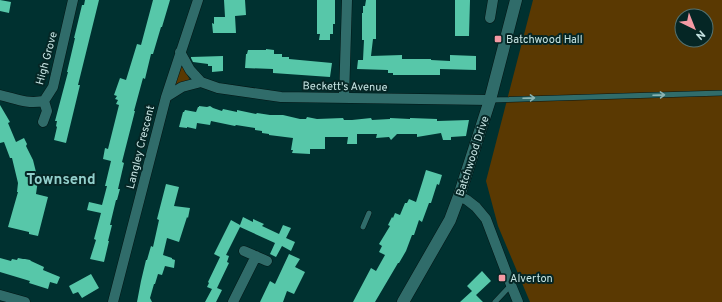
<svg xmlns="http://www.w3.org/2000/svg" width="722" height="302" font-family="Overpass,sans-serif">
<style>
.green{fill:#5a3902;fill-rule:evenodd}
.building{fill:#57c7a9}
.lines{fill:none;stroke-linecap:round;stroke-linejoin:round}
.lane-casing{stroke:#041615;stroke-width:6}
.street-casing{stroke:#041615;stroke-width:11}
.secondary-casing{stroke:#041615;stroke-width:13}
.lane{stroke:#306c6a;stroke-width:5}
.street{stroke:#306c6a;stroke-width:10}
.secondary{stroke:#306c6a;stroke-width:12}
.oneway{stroke:#8bb4b3}
.poi-dot{fill:#f49aa4;stroke:#052625;stroke-width:1.5}
.labels{text-anchor:middle;stroke-width:4;stroke-linejoin:round;paint-order:stroke}
.poi-label{font-size:11px;fill:#c7e4e3;stroke:#052625;text-anchor:start}
.street-label{font-size:11px;fill:#c7e4e3;stroke:#052625}
.district-label{font-size:15px;font-weight:bold;fill:#93d0cd;stroke:#052625}
</style>
<rect width="100%" height="100%" fill="#003130"/>
<path class="green" d="M533,0H722V302H530L498,226L486,181ZM682,16H706V40H682Z
M181,64L190,80L173,86Z"/>
<path class="building" d="M0,0L11,2L9,13L0,11Z
M85,0H99L78,85H80L66,143L54,140L57,127L56,126L57,121H55L68,72H67L75,38H74L76,30L82,5H84Z
M153,0H170L162,27H161L153,54H151L145,79L143,78L134,111H135L122,162L124,163L118,189H120L117,200H116L110,225H112L108,241H109L104,262L90,259L96,240L94,239L101,213L87,210L89,202L102,205L107,186H105L111,161L103,159L105,148L108,149L119,105L116,104L118,100L115,99L117,96L114,95L120,78L126,80L137,44L141,45Z
M224,0H245L246,15L235,16L236,33H213L212,23L214,24V17H225Z
M317,0H335V24H333V34H330V40H319L320,34H317Z
M366,0H376V39H373L371,56L402,55V59H431V60L450,61V55L476,56V70L440,69V75H393V73H388V70L357,69L358,60H363L364,40H362V13H363V6H365Z
M455,0H470L469,36H455Z
M266,49L274,50V54H282V57H289V59L332,63L330,77L273,73V69L245,68L246,54H247L248,50H266Z
M223,56V71L212,72V66H208V64L193,62L191,58V57Z
M0,105L10,122L8,123L16,142L24,138L27,144L26,146L33,160L38,180L36,194L48,197L38,236L29,234V232L8,227L18,192H17L18,183L12,158H10L4,142L0,143Z
M199,106L207,107L210,106L213,108L222,111L223,109L237,112V110L256,114L257,113L270,115H283L300,119H306L307,117L317,119L343,118L344,120H352L371,118L372,120L390,119V118L410,119V118L437,119V121L469,120L466,136L451,137V140H443L441,133L417,137V134H397L391,140L389,137L376,138L377,134H357V144H347L348,137H325V149H310V154L292,153L293,150H291L293,138L269,135V134L262,133V131L255,130V128L236,125L235,126L211,121L210,125L197,123L196,129L187,127V128L179,127L183,112H184L185,110L196,112L198,107H199Z
M426,170L442,175L439,185L437,184L431,203H429L422,222L419,220L414,235H412L406,251L399,263H398L375,302H353L371,268L376,271L385,255L379,252L382,246L379,244L390,226L388,225L392,217L393,218L395,213L400,215L405,203H407L409,199L416,202L423,180Z
M166,184L179,187L174,206L190,208L188,218L187,217L179,242L167,238L163,255L172,258V259L175,260L174,268L165,266L162,275L158,274L155,284H154L150,298L152,302H137L141,281L146,260H147L151,246L153,247L159,220L157,219Z
M243,217L253,222V219L264,224L262,226L279,234L283,225L291,228L286,238L295,242L291,251L282,246L276,257L270,254L275,243L240,227L226,255L229,256L227,262L229,263L217,288L222,290L216,302H205L212,289L207,287L209,283L208,282L220,257L214,254L231,220L240,225Z
M289,254L300,259L295,267L305,272L294,294L287,291L283,302H260L270,281L275,284Z
M0,258L11,261L12,259L17,260L18,258L23,259H25L30,260L31,261L44,267L43,270L60,277L57,284L50,282L48,289L29,283L30,281L0,272Z
M482,271L491,281L476,295L483,302H460L472,291L467,286Z
M91,274L99,288L82,298L78,292L73,294L69,286Z"/>
<g class="lines">
<defs>
<path id="lane" d="M491,100L722,93
M363,227L369,213
M495,302L511,285"/>
<path id="street" d="M490,18L493,0
M180,52L190,70L201,82L218,88L281,97L490,100
M0,95C17,99 26,104 44,101L53,87L73,0
M166,97L182,87L201,82
M344,98L347,0
M43,122L47,111L44,101
M459,196L467,200L476,207L486,219L511,285L518,302
M244,251L267,261
M0,295L25,302
M113,302L166,97L198,0
M233,302L256,256"/>
<path id="secondary" d="M403,302L450,220L459,196L490,100L516,0"/>
</defs>
<use href="#lane" class="lane-casing"/>
<use href="#street" class="street-casing"/>
<use href="#secondary" class="secondary-casing"/>
<use href="#lane" class="lane"/>
<use href="#street" class="street"/>
<use href="#secondary" class="secondary"/>
</g>
<defs><path id="oneway-shaft" d="M-6 0H5M1.5-3L5.5 0L1.5 3" fill="none" stroke-width="1.6" stroke-linecap="round" stroke-linejoin="round"/></defs>
<g class="oneway">
<use href="#oneway-shaft" transform="translate(659 95) rotate(-2)"/>
<use href="#oneway-shaft" transform="translate(529 98) rotate(-2)"/>
</g>
<g class="poi-dot">
<rect x="494" y="35" width="8" height="8" rx="2"/>
<rect x="498" y="274" width="8" height="8" rx="2"/>
</g>
<g class="labels">
<g class="poi-label">
<text x="506" y="43">Batchwood Hall</text>
<text x="510" y="282">Alverton</text>
</g>
<g class="street-label">
<text transform="translate(46 58) rotate(-75)" y="4">High Grove</text>
<text transform="translate(345 86) rotate(1)" y="4">Beckett's Avenue</text>
<text transform="translate(140 147) rotate(-76)" y="4">Langley Crescent</text>
<text transform="translate(472 156) rotate(-72)" y="4">Batchwood Drive</text>
</g>
<g class="district-label">
<text x="61" y="184">Townsend</text>
</g>
</g>
<g transform="translate(694 28) rotate(137)"><circle r="19" fill="#052625" stroke="#537271"/>
<path d="M0-3L7 15L0 10L-7 15Z" fill="#f49aa4"/>
<text y="-6" font-size="11" font-weight="bold" text-anchor="middle" fill="#c7e4e3">N</text>
</g>
</svg>
